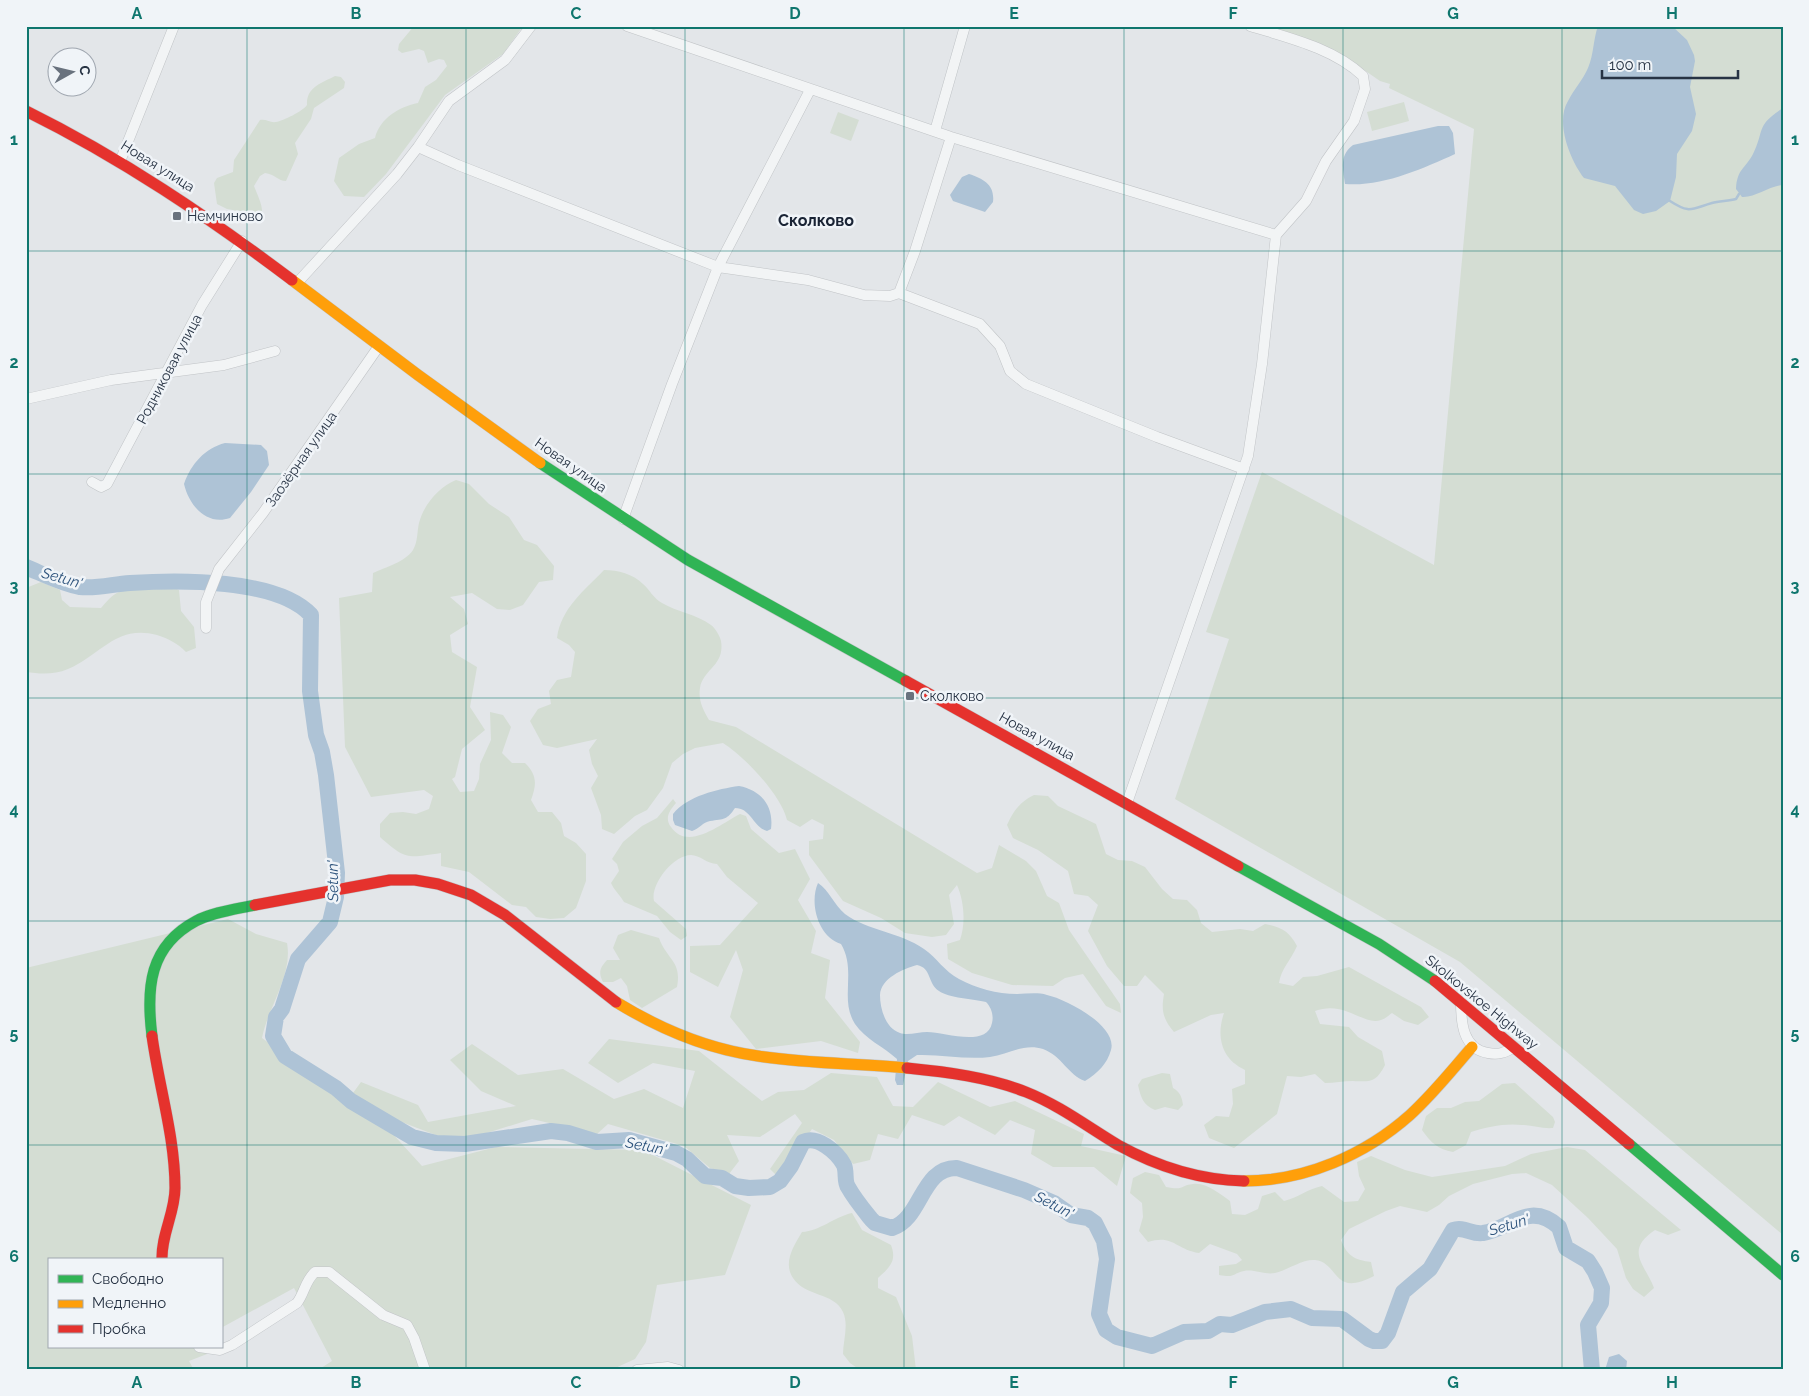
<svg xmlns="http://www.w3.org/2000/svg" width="1809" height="1396" font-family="Raleway,sans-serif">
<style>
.green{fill:#d4ddd3}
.water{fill:#aec3d6;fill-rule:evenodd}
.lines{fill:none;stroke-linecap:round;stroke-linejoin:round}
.stream{stroke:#aec3d6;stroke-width:2.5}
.river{stroke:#aec3d6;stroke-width:16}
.street-casing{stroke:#c1c4c7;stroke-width:11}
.fast-casing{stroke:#c1c4c7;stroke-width:12}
.slow-casing{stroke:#c1c4c7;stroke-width:12}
.jam-casing{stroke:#c1c4c7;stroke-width:12}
.street{stroke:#f2f4f5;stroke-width:10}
.fast{stroke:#30b455;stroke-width:11}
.slow{stroke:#ff9f0a;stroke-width:11}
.jam{stroke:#e5322d;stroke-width:11}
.grid{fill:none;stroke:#0f766e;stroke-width:1;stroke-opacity:0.55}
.poi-dot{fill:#69727e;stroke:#f0f4f8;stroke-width:2}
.labels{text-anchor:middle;stroke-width:5;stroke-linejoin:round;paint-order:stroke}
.street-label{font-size:14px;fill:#273344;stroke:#f0f4f8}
.poi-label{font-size:14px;fill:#273344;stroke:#f0f4f8;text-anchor:start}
.water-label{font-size:15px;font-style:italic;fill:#2d537c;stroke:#f0f4f8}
.quarter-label{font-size:16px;font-weight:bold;fill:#1a2435;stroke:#f0f4f8}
.neatline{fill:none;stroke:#0f766e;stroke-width:2}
.grid-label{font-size:16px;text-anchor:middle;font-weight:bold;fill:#0f766e}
</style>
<rect width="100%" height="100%" fill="#e3e6e9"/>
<path class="green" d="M414,26H523L503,54L445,95L386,174L364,197L344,196L334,181L339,158L359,144L375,138C380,118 399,107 418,103L425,87L436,80L447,66L444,60L439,59L428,63L424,51L419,49L402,53L398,50L399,44Z
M1265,26H1783V1235L1460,962L1175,799L1229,639L1206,632L1262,472L1434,565L1474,129L1389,88L1390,84L1380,81L1341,54Z
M335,76L341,77L345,82L344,88L314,108L311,119L295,143L298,154L286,181C278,181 275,174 265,173L260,176L254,186C258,197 266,210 260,221L244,212L227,209L217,204L214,183L217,178L233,172L234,160L260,120C267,119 270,123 276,122C283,121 303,111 307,105C306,87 322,83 335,76Z
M1404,102L1409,121L1372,131L1367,112Z
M838,112L859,120L851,141L830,133Z
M456,480L469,484L489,504L509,517L524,540L537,545L554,566L553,580L539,582L523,605L510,610L497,609L472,593L450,597L464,609L468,624L450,635L452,652L477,667L470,707L485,730L462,749L455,777L452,779L460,792L474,791L479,779L480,764L491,740L490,712L503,715L511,727L502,753L512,763H525C537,775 537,784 531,800L538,812H552L561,823L564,836L576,843L586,854V881L576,908L564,918L550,919L536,917L526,907L512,905L469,872L441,866V853C407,858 406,860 380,837V824L390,813L403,812L416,814L429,809L433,796L424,790L371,797L345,747L339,598L372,592L373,573C386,567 405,562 413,550C418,542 417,531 419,523C424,504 439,487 456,480Z
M604,570C618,570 633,574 643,584C650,590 653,598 662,603C677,612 696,614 711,625C715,628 720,636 721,641C725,666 703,669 700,688C698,700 703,710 709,720L736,727L977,873L992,868L999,845L1026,861L1036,871L1047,896L1059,903L1069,930L1120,1004L1121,1013L1106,1006L1083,974L1065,978L1053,986L1012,985L972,973L948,959L947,944L960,940C966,923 964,901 957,885L949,895L954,924L946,935L932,937L905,933L881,918L843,901L809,855V841L823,839L824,825L812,819L800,827L787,820C781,795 745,757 723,743L695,748L683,754L672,763L663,788L647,810L635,816L614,834L602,829L601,815L591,788L598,776L592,764L589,750L597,739L557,748L543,745L530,721L538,709L551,704L549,691L557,680L571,677L575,652L569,645L557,638C561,608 584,591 604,570Z
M41,582L60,590L62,600L70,607L101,608C107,601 112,595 119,592C135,585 164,583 179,590L181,611L194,627L196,648L186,652C177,643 169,639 157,635C116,624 101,655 68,669C54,675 40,674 26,672V588Z
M1034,795L1048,796L1058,806L1096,824L1106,854L1118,860L1132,861L1145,867L1162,889L1173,899L1187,900L1197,910L1201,923L1212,932L1240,929L1253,931L1265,924C1281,927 1289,931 1297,946C1291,960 1281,969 1279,983L1293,986L1303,977L1317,976L1349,967L1421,1007L1429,1017L1418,1025L1404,1021L1392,1013C1389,1015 1385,1019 1381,1020C1363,1026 1345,1000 1315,1011L1320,1024L1349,1027L1358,1037L1382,1051L1385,1065C1376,1082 1372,1082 1353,1081C1344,1081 1334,1083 1325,1083L1315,1074L1301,1077L1287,1076L1277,1114L1234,1148L1209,1138L1204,1125L1216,1116L1229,1117L1233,1104L1232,1089L1245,1084V1070C1221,1059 1216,1036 1224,1013L1211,1015L1174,1032C1163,1019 1161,1011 1164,994L1145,975L1137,986H1124L1107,966L1088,931L1098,905L1088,896L1074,894L1068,871L1038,850L1013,838L1007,825C1014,810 1020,802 1034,795Z
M673,799L676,803C670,810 664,818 671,827C688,852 722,823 740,814L746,816L751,829L779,853L795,849L810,879L798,900L816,931L811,953L830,960L825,998L860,1042L858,1053L821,1041L756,1049L730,1017L743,970L736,950L718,987L690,972V946L720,945L758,903L727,877L717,864C707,864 700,855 691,855C673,855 650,885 654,901L686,929L687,936L681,940L670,932L657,916L624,902C620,895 614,890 611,883L619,871L617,864L612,859L623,842L642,826L657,818Z
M228,919L256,934L287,943C293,975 268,1007 262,1038L391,1132L422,1166L496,1147L643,1150L751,1205L725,1275L657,1285L646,1342L635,1359L611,1370H318L332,1361L294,1288L221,1328V1260H49V1347H205L207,1354L189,1361L194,1370H26V968Z
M631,930L659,938C667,960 682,961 677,987L642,1008L630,1000L627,986L621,978L613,982H603C598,972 600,968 607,960H620L613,948L618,935Z
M609,1039L699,1051L762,1101L778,1092L804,1090L831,1073L877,1077L893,1106L913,1107L938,1082L990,1107L1015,1101L1084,1134L1081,1146L1126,1156L1117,1186L1094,1167H1053L1031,1154L1035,1130L1010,1120L995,1135L959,1116L944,1126L912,1115L898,1139L878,1134L870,1160L853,1164L834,1140L812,1129L778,1177L770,1169L802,1123L795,1114L760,1137L727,1135L739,1161L729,1174L710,1168L684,1146L608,1124L597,1134L532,1119L477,1136L441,1137L391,1118L353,1093L361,1082L418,1105L428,1122L516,1106L481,1091L450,1060L472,1044L518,1075L563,1069L614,1099L644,1089L683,1108L695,1071L653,1063L618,1083L588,1063Z
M1162,1073L1170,1074L1173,1088C1180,1092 1182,1097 1183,1105L1178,1110L1165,1107L1155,1110C1143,1105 1141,1098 1138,1085L1142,1079Z
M1515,1083L1553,1117L1555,1122L1553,1128C1542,1129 1533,1125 1522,1125C1505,1123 1487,1127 1471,1132L1466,1145L1453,1152C1438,1149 1431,1143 1422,1130L1426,1116L1437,1108H1451L1465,1102L1479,1101L1502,1084Z
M1567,1147L1585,1150L1681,1230L1668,1235L1655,1230C1624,1251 1645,1264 1654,1288L1644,1297L1633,1289L1626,1278L1617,1249L1588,1218L1552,1185L1526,1173L1512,1174L1473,1184L1449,1196L1439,1205L1427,1212L1400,1206L1386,1211L1349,1229L1341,1240C1347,1256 1355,1260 1371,1262L1374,1276C1332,1298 1340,1263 1315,1260C1302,1259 1288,1270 1275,1273C1265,1275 1254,1269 1244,1271C1231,1274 1236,1278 1219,1275V1266L1236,1264L1242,1260L1237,1254L1210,1244L1199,1253C1175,1249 1173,1234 1148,1242L1139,1231L1143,1217L1142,1203L1130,1193L1133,1178L1145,1172L1159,1175L1166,1187C1185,1191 1180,1185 1193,1184C1206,1182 1220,1194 1230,1201L1232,1214L1245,1215L1258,1209L1262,1196L1275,1192L1284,1201C1298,1198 1307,1189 1322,1186L1344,1202L1358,1201L1365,1189L1359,1176L1357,1162L1371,1156L1405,1170L1432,1177L1505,1166L1531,1154Z
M852,1213L862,1230L891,1245C897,1261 890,1267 878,1278V1288L896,1297L912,1336L916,1370H860L850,1363L843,1354C843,1341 849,1325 843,1312C834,1292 805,1297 793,1278C783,1263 793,1247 802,1232C820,1231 834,1217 852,1213Z"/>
<path class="water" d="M1598,26H1672L1687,40L1694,55L1695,61L1690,87L1696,114L1692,131L1677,154L1676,177L1670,201L1656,211L1643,214L1634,210L1615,186L1584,178C1570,160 1555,122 1568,101C1574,89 1583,80 1588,68C1594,54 1593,40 1598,26Z
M1783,108V185C1769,186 1755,198 1742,197L1736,189C1737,169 1745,169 1753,154C1765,130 1755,126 1783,108Z
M1438,126H1449L1453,133L1455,154C1422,169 1382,187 1345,184C1343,169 1339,155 1353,145Z
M969,174C984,179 995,185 993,202L985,212L953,201L950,195L962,177Z
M225,443L261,445L267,451L269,465L251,492L230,518C206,526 189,505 184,484C191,464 205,448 225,443Z
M739,786C761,790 774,806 771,829L767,831C753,827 751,808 735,808C727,820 724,819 710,821C703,822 699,829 692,831L675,825L673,820V814C687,796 718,789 739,786Z
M818,883C829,890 834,905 845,914C868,931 900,932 924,949C937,958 944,971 959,979C976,988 997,994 1017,994C1027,994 1037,992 1047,995C1066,999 1118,1026 1111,1050C1107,1064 1098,1073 1085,1081C1068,1075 1062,1056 1043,1049C1024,1043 1009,1054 990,1057C966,1060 941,1054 917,1055L908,1061L903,1085H897L895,1080L897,1059C884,1047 865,1039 855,1024C839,999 857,971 841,944C818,937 809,903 818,883ZM917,965C932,968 927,983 939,991C948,998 974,999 986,1002C991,1007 994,1015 992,1023C987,1048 944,1032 927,1032C919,1032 907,1036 900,1033C885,1028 880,1008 880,995C881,978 903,969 917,965Z
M1619,1354L1627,1361L1626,1370H1605L1609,1357Z"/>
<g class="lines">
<path class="stream" d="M1670,201C1690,214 1691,209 1712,203C1719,201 1728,201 1736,199L1739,194"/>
<path class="river" d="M26,567C43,574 62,584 80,587C97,589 113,584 130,583C177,580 277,578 311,615L310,691L316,735L322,752L326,775L337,873L336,897L330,922L298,959L282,1009L276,1017L273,1036L285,1056L336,1088L351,1101L412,1137L436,1143L465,1144L551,1131L568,1133L597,1142L629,1140L676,1153L687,1159L705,1176L722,1178L735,1186L749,1188L770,1187L780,1181L791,1166L803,1142C817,1135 837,1152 844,1165C847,1172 844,1181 848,1187C854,1198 863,1209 871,1219L875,1223L892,1228C922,1219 921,1167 957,1168L1024,1190L1054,1203L1071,1215L1088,1218L1095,1223L1104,1241L1107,1259L1099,1314L1106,1330L1117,1337L1152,1346L1184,1332L1208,1331L1220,1324L1232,1325L1265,1312L1291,1309L1312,1318L1342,1319L1369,1339L1374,1341H1382L1388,1333L1403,1292L1430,1269L1453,1230C1464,1226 1472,1235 1483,1233C1511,1229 1529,1200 1559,1227L1566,1248L1588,1261L1595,1272L1602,1288L1601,1303L1588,1325L1592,1370"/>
<defs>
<path id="street" d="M627,26L951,137L1276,235
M935,131L965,26
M951,137L915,251L899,293L980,324L1000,346L1010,371L1026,384L1157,437L1244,469
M418,147L458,165L718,267L808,280L864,295L890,296L899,293
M121,159L174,26
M297,283L397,174L418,147L449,101L505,60L531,26
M26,399L111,380L224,365L275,351
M92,482L101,487L107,484L202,305L242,241
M623,519L672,384L718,267L810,90
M206,628V602L219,569L263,513L379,346
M1127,803L1248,456L1262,364L1276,235L1306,201L1326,161L1354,121L1365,89L1363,76C1333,48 1289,38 1250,26
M1461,1002C1461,1023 1463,1049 1488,1053C1498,1055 1505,1053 1514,1047
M199,1347L220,1350L232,1345L297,1303C305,1292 305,1281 315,1272H329L383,1315L407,1325L414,1338L425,1370
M637,1370L668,1367L679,1370"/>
<path id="fast" d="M540,463L688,560L906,681
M1238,866L1379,944L1435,981
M152,1036C146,988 149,946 196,921C213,912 237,909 255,905
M1629,1144L1783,1275"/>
<path id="slow" d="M292,280L418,375L540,463
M616,1002C660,1029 707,1049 758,1056C808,1064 858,1063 907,1068
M1244,1181C1305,1181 1365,1155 1410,1115C1433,1094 1452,1070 1472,1047"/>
<path id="jam" d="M26,111C121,158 207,216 292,280
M906,681L1238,866
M255,905L390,880H415L438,884L471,895L505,915L616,1002
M1435,981L1629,1144
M152,1036C159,1087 175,1137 175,1188C175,1213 161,1235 162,1260
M907,1068C947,1072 988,1077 1026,1092C1059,1105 1088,1127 1118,1145C1158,1167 1199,1180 1244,1181"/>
</defs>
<use href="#street" class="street-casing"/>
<use href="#fast" class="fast-casing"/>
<use href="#slow" class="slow-casing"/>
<use href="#jam" class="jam-casing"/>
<use href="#street" class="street"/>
<use href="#fast" class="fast"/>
<use href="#slow" class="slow"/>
<use href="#jam" class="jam"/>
</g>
<path class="grid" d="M247,26V1370M466,26V1370M685,26V1370M904,26V1370M1124,26V1370M1343,26V1370M1562,26V1370M26,251H1783M26,474H1783M26,698H1783M26,921H1783M26,1145H1783"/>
<g class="poi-dot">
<rect x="172" y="211" width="10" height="10" rx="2.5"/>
<rect x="905" y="691" width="10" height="10" rx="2.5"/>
</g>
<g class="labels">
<g class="street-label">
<text transform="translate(158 166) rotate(32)" y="5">Новая улица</text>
<text transform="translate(169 369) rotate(-62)" y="5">Родниковая улица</text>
<text transform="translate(301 459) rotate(-55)" y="5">Заозёрная улица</text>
<text transform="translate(571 465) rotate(35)" y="5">Новая улица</text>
<text transform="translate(1037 736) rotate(29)" y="5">Новая улица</text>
<text transform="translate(1482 1002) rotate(39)" y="5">Skolkovskoe Highway</text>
</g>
<g class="poi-label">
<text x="187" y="221">Немчиново</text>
<text x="920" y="701">Сколково</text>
</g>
<g class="water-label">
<text transform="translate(62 578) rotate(16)" y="5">Setun'</text>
<text transform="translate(333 881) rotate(-91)" y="5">Setun'</text>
<text transform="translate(646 1146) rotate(11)" y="5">Setun'</text>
<text transform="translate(1054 1205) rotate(27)" y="5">Setun'</text>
<text transform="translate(1509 1225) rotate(-17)" y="5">Setun'</text>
</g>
<g class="quarter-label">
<text x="816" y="226">Сколково</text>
</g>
</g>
<rect width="1809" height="1396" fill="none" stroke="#f0f4f8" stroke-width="55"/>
<rect x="48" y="1258" width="175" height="90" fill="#f0f4f8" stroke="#a0a7b0"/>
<rect x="58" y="1275" width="25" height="8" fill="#30b455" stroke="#a0a7b0"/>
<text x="92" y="1284" font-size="15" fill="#273344">Свободно</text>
<rect x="58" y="1300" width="25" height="8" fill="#ff9f0a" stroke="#a0a7b0"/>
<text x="92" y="1308" font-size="15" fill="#273344">Медленно</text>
<rect x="58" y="1325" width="25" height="8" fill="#e5322d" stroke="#a0a7b0"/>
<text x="92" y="1334" font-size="15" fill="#273344">Пробка</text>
<g transform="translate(72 72) rotate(82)"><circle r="24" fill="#f0f4f8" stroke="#a0a7b0"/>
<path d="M0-4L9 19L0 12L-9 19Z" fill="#69727e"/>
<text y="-8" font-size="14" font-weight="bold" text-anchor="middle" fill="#273344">С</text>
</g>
<path d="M1602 70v8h136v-8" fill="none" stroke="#273344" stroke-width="2.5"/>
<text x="1609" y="70" font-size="15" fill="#273344" stroke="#f0f4f8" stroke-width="4" paint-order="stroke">100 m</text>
<rect x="28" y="28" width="1754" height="1340" class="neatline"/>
<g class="grid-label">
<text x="137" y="19">A</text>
<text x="356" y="19">B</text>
<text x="576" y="19">C</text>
<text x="795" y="19">D</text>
<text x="1014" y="19">E</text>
<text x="1233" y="19">F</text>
<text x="1453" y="19">G</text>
<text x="1672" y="19">H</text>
<text x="14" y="145">1</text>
<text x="1795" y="145">1</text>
<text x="14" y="368">2</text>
<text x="1795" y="368">2</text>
<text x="14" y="592">3</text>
<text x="1795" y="592">3</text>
<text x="14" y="815">4</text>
<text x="1795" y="815">4</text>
<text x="14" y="1039">5</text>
<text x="1795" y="1039">5</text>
<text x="14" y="1262">6</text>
<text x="1795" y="1262">6</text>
<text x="137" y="1388">A</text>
<text x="356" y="1388">B</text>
<text x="576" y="1388">C</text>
<text x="795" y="1388">D</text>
<text x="1014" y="1388">E</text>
<text x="1233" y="1388">F</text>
<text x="1453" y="1388">G</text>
<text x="1672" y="1388">H</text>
</g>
</svg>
